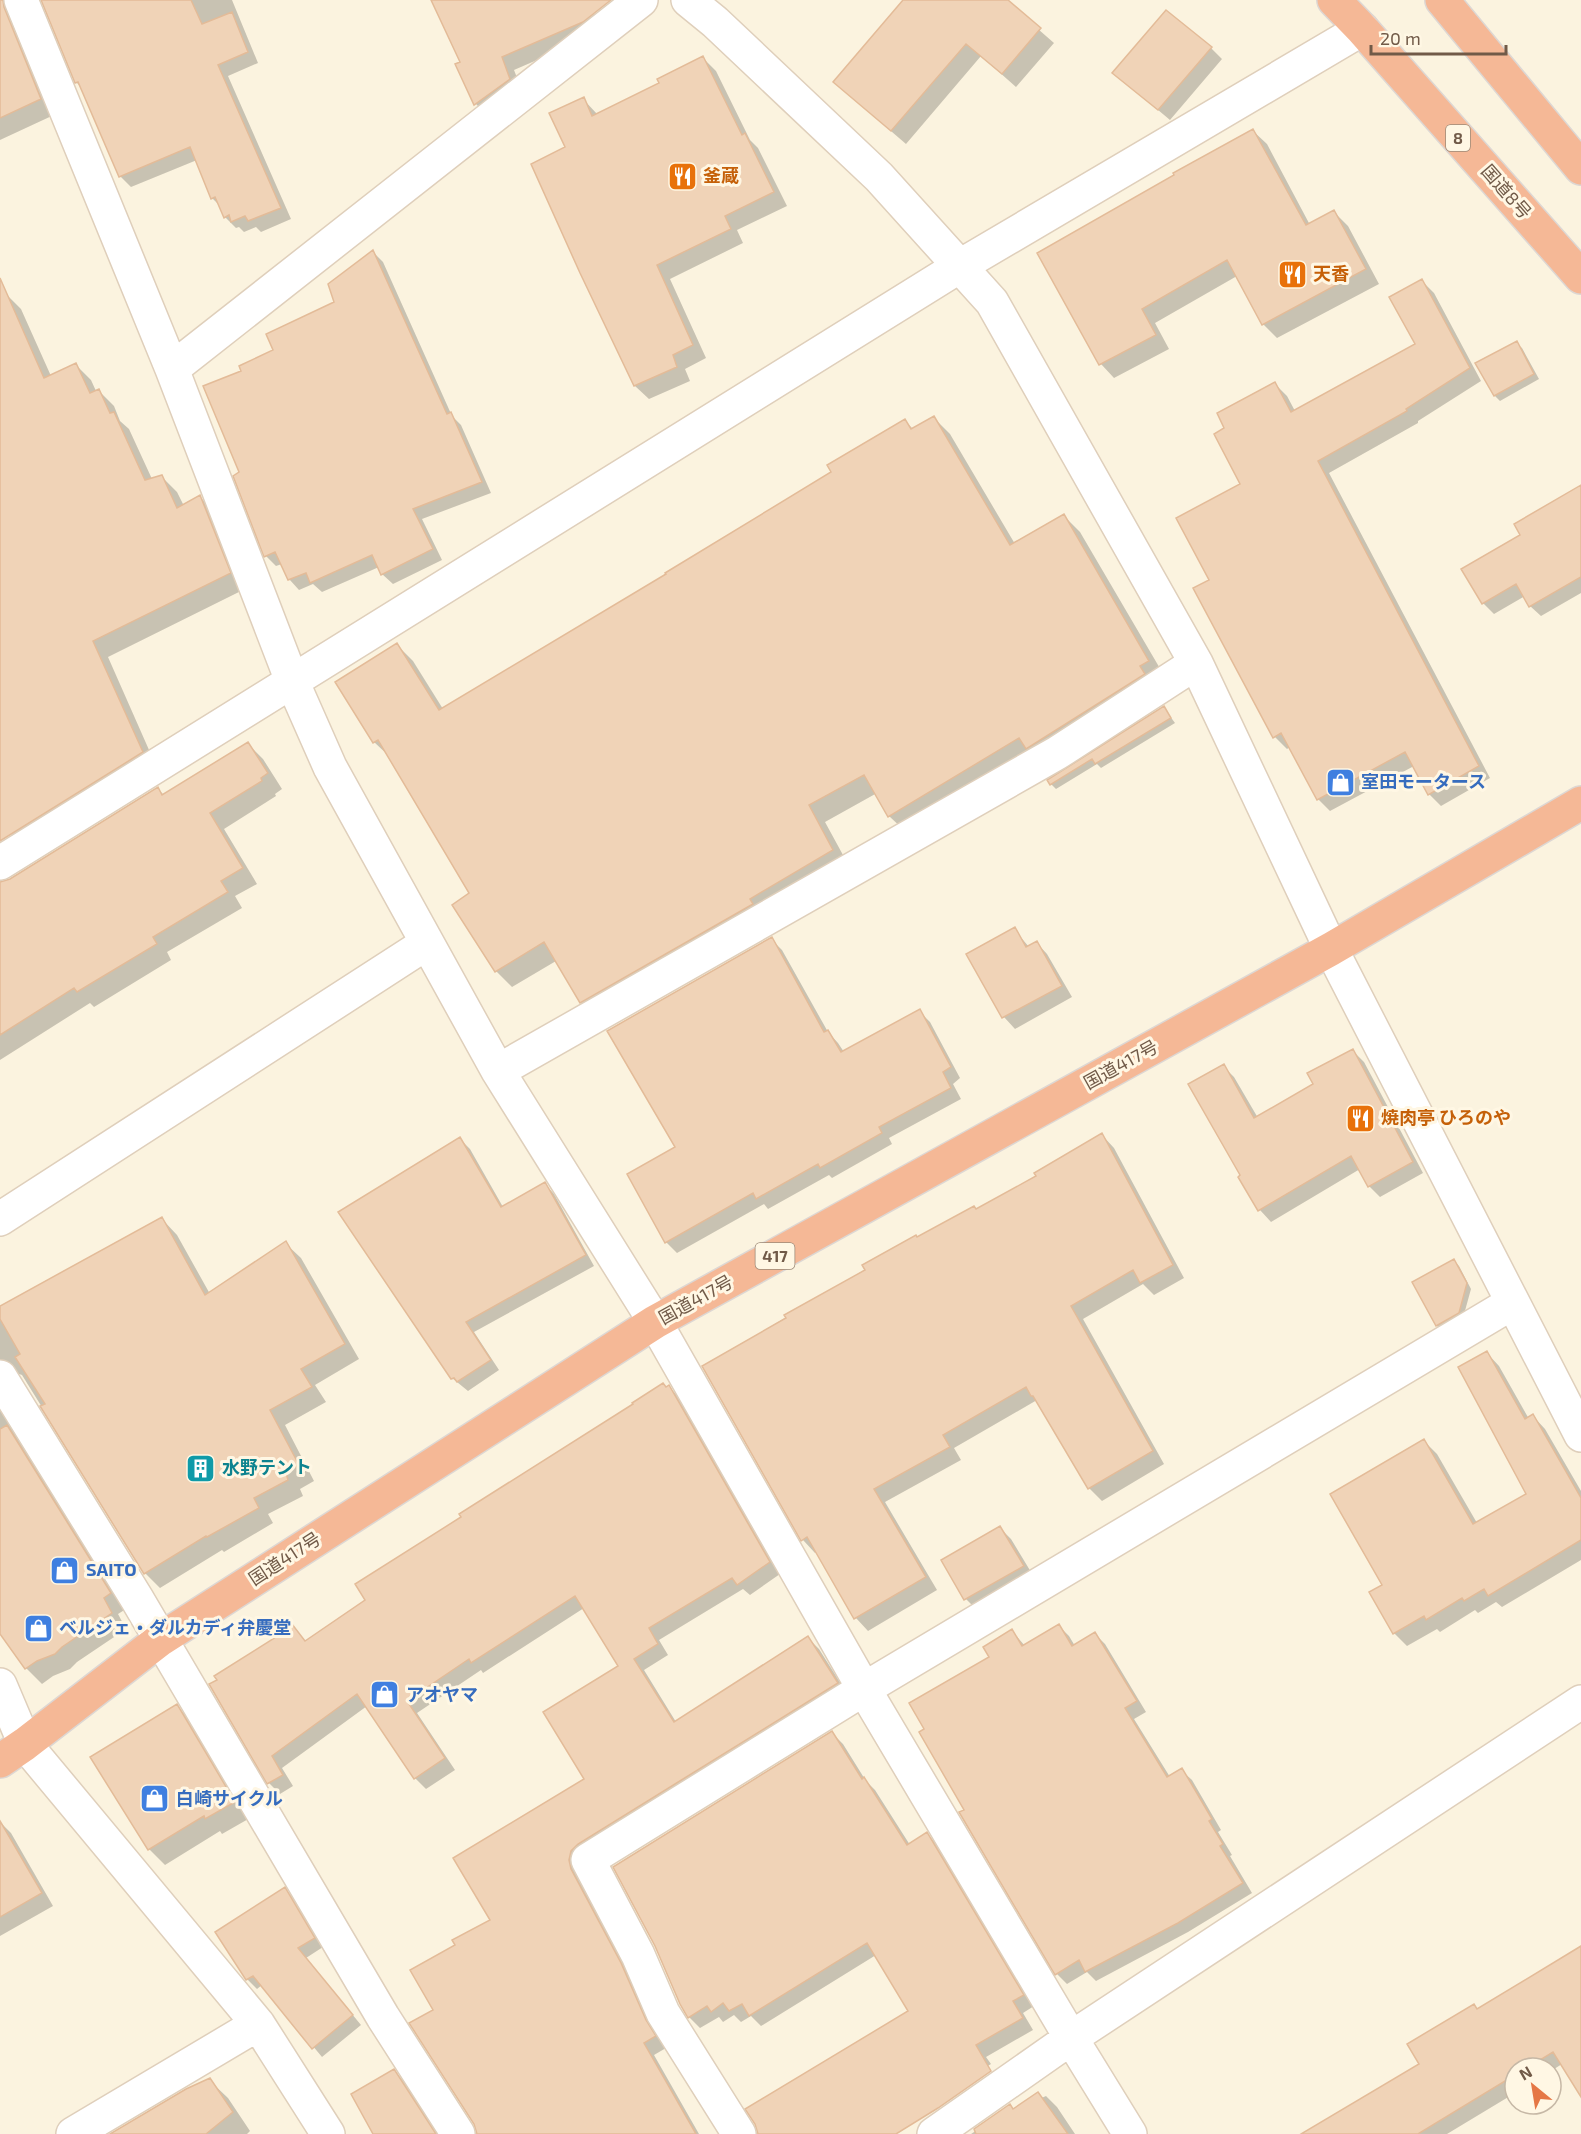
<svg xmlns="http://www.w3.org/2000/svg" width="1581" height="2134" font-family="'Exo 2','Noto Sans JP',sans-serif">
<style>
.shadow{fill:#0003}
.building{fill:#f0d3b7;stroke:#e3bb98;stroke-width:1.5}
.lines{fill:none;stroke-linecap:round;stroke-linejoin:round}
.minor-casing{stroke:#dfcfbb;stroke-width:36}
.highway-casing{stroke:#ddd7d3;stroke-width:36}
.minor{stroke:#fff;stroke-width:33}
.highway{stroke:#f5b896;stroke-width:33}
.labels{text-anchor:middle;stroke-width:6;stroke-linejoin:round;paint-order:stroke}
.shield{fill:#fff7e4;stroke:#9c8977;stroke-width:1.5}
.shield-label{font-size:16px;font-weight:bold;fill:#715a48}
.food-label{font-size:18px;font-weight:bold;fill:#c56008;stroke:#fff7e4;text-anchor:start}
.street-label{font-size:18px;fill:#715a48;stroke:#fff7e4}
.shop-label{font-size:18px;font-weight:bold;fill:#366cbe;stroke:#fff7e4;text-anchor:start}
.culture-label{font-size:18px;font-weight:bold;fill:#0d838f;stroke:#fff7e4;text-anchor:start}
</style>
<rect width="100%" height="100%" fill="#fbf3df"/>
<path class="shadow" d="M0,0H6L56,114L0,140Z
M43,0H232L258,63L228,76L291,219L261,232L256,227L244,232L239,227L236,228L225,217L220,206L212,198L197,160L131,187L120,176L83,89L77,83Z
M432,0H588L598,22L597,34L514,70L523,93L489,117L476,104L457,65L462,63Z
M905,0H998L1014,8L1054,43L1016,87L981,56L906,144L849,95Z
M1211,48L1222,59L1170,120L1114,73Z
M703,58L716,71L750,140L758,148L787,206L737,230L743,243L670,279L706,358L685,369L690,381L649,399L635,386L581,272L567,147L583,99L598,115L661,84Z
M1253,131L1267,144L1310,225L1334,212L1348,226L1379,284L1277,338L1263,324L1237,276L1155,323L1169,349L1114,378L1101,364Z
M373,252L383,262L452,416L461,425L491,493L422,519L442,560L393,584L382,574L379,567L322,592L313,584L299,590L289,579L282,564L276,566L266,556L241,473L243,371L275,351L336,302Z
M1422,281L1434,293L1481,381L1418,421V423L1329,473L1490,778L1441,806L1429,794L1414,766L1330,811L1318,799L1290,747L1287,749L1275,737L1195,589L1211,580L1242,485L1226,429L1275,384L1287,396L1295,411L1417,344Z
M6,294L21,309L51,376L76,365L91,380L96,391L98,390L114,406L120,421L129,429L152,479L162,477L177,492L184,506L200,497L215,512L245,589L108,657L157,768L26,849L11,834L0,810V295Z
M1516,343L1522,348L1539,379L1500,401L1495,396L1477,364Z
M933,417L950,434L1015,544L1064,516L1080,532L1165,677L906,832L889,816L877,793L825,822L849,866L597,1019L581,1002L556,961L512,987L496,971L472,894L390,757L374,742L397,645L413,661L443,709L668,575L833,472L905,421L913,429Z
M1581,487V593L1541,616L1530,606L1525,596L1494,614L1483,603L1522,535Z
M1164,708L1175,723L1101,768L1097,764L1056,789L1051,784Z
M248,744L263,759L282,789L275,794L276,796L224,829L257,884L235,896L242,908L167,952L171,960L94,1007L90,1003L0,1060V898L158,789L164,795Z
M1014,929L1029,947L1036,942L1047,954L1072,997L1015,1029L1004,1017L968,955Z
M771,939L782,950L828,1032L838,1043L844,1052L919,1011L930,1022L960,1078L953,1084L961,1099L889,1138L892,1144L832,1178L829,1175L768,1209L764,1204L677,1253L666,1242L677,1148Z
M1352,1050L1364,1062L1423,1173L1380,1197L1369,1186L1360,1169L1271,1222L1260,1210L1240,1177L1242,1176L1223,1066L1234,1077L1258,1118L1315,1085Z
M1102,1135L1114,1148L1184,1278L1154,1295L1143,1284L1083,1319L1164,1464L1102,1501L1089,1488L1037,1400L954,1448L961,1460L885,1502L937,1590L868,1631L856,1618L817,1551L815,1553L803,1540L704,1367L917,1238L976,1210L1038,1176Z
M460,1139L470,1149L503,1207L545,1184L554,1194L594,1266L474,1332L499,1370L468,1391L452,1378Z
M162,1219L177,1235L210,1294L285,1243L301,1258L359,1359L315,1385L326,1402L285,1425L314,1481L300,1489L303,1496L268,1514L273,1523L224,1552L222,1550L160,1588L145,1573L22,1375L16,1373L0,1382V1307Z
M1454,1261L1459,1266L1471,1289L1463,1318L1442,1331L1437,1326L1414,1283Z
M1487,1353L1499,1366L1529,1419L1533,1416L1545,1429L1581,1491V1560L1502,1607L1496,1602L1478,1613L1475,1610L1440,1632L1437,1629L1407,1646L1394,1633L1384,1585L1424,1441L1437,1454L1477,1523L1528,1494Z
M669,1387L680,1398L780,1574L750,1595L743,1589L659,1640L668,1655L644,1670L676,1722L808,1638L819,1649L848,1695L589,1855L632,1976L666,2048L654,2055L699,2134H478L435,2010L457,1946L492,1921L586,1780L620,1666L584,1608L483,1673L481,1670L417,1713L455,1770L426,1789L415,1778L367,1706L282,1768L293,1786L280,1794L269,1783L274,1640L292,1626L306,1642Z
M0,1405L126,1609L118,1614L126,1629L77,1662L70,1669L53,1676L42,1684L26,1668L0,1631Z
M1000,1528L1011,1539L1034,1577L977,1610L966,1599Z
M1059,1626L1069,1636L1075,1646L1095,1634L1105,1644L1146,1712L1134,1719L1170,1777L1181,1770L1192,1780L1221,1830L1218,1832L1232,1855L1230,1856L1252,1893L1188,1932L1096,1981L1087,1972L1067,1984L1057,1974L966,1810L926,1729L1012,1631L1025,1646Z
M177,1706L192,1721L250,1818L222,1834L220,1831L165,1865L149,1849Z
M832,1733L843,1744L866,1781L875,1790L910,1845L927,1834L938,1845L1034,2006L1023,2013L1033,2030L986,2057L991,2064L877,2134H759L910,2012L876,1955L761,2026L751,2016L741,2022L734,2015L723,2022L719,2017L700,2028L689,2017Z
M0,1822L11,1833L53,1906L0,1936Z
M285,1889L294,1898L323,1947L306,1958L361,2025L322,2057L262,1985L257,1989L248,1980L217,1932Z
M1581,1948V2094L1562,2064L1551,2071V2068H1515V2093L1447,2134H1304L1421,2065L1474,2005L1478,2010Z
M394,2071L405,2082L438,2134H375Z
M209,2080L228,2098L250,2131L247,2134H113Z
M1046,2096L1057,2107L1075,2134H971L1011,2108L1014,2110Z"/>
<path class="building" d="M0,0H3L4,7L41,99L0,118Z
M41,0H191L202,24L232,12L248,52L218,65L281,208L248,221L245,216L231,222L229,215L224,218L215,197L211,199L190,147L119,177L78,82L75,83Z
M431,0H611L583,22L502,57L510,79L474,105L455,64L460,62Z
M903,0H1008L1041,28L1002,74L966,44L891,131L833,82Z
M1166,10L1212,47L1158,110L1112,73Z
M703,56L742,135L745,133L774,192L725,216L731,229L657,265L693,345L673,355L677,367L634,386L580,273L531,164L565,147L549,113L584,97L592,116L659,83L657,79Z
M1253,129L1306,225L1334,210L1366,269L1262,325L1227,260L1142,309L1156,335L1099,365L1037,253L1174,175L1173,173Z
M373,250L447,414L451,412L482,482L413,509L433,549L381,575L372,555L310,583L306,573L288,580L275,552L264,557L233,476L239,472L203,386L241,371L239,366L273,350L266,334L334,302L328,284Z
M0,278L44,378L76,363L90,393L99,389L110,413L114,412L145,480L162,475L177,508L200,495L231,573L93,641L143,752L0,841Z
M1422,279L1470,368L1406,409L1407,411L1318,461L1479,766L1428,795L1405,752L1317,800L1281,733L1273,738L1193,588L1209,580L1176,518L1240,484L1214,434L1224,428L1217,413L1275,382L1291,412L1415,344L1389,297Z
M1517,341L1534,374L1494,396L1475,363Z
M934,416L1010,545L1064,514L1149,661L1140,666L1145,674L1026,749L1019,738L888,817L864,775L809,805L833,850L750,899L753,904L580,1003L544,942L495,972L452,905L469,893L378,740L373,743L335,682L397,643L439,710L666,574L665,573L831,472L827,465L905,419L911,429Z
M1581,485V577L1529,607L1516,584L1482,604L1461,569L1520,535L1514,524Z
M1164,706L1171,718L1095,764L1092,759L1050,785L1047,780Z
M248,742L268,773L261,778L262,781L210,813L243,868L221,881L228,892L153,937L157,944L77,992L74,988L0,1035V882L10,879L158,787L162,795Z
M1015,927L1026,947L1037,941L1062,986L1002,1018L966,954Z
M772,937L824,1032L828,1030L841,1052L920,1009L951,1067L943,1072L951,1088L879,1127L882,1133L820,1168L818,1164L756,1199L753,1193L665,1243L627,1174L675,1147L607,1031Z
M1353,1049L1413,1162L1368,1187L1351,1156L1258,1211L1238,1177L1240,1175L1188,1084L1224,1064L1254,1118L1313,1084L1307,1073Z
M1102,1133L1173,1265L1140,1283L1133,1270L1071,1306L1153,1451L1088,1489L1033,1396H1031L1026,1387L943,1435L950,1447L874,1489L926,1577L854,1619L807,1537L801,1541L702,1366L786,1318L784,1315L865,1270L862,1265L916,1235L917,1237L974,1206L976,1209L1036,1176L1034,1173Z
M460,1137L501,1207L545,1182L586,1255L466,1322L491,1360L457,1382L454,1378L451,1379L338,1212Z
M162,1217L205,1295L286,1241L345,1344L301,1369L312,1387L270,1410L299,1465L286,1473L288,1480L254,1498L259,1508L207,1537L206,1536L144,1574L40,1406L45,1404L15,1357L20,1354L0,1319V1306Z
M1454,1259L1467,1283L1459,1313L1436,1326L1412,1282Z
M1487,1351L1525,1419L1533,1414L1581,1498V1540L1488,1596L1484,1589L1464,1601L1462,1598L1426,1620L1424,1616L1393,1634L1369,1592L1382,1585L1330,1494L1424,1439L1473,1524L1526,1494L1458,1367Z
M663,1383L666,1387L669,1385L770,1562L737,1585L732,1578L649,1628L658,1644L634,1659L674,1722L808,1636L838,1683L578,1844L571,1851L569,1860L571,1869L621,1963L646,2020L656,2036L644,2043L696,2134H477L474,2124L409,2023L433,2010L410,1970L455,1945L452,1940L490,1920L453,1858L584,1779L543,1712L618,1666L575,1596L471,1663L469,1659L407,1701L445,1758L414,1779L357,1694L272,1756L283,1775L267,1784L209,1684L217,1680L214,1676L273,1639L292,1624L305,1641L365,1600L355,1584L461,1517L459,1514L633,1404L632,1403Z
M7,1425L111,1593L104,1598L112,1613L62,1647L55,1654L37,1661L25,1669L0,1634V1429Z
M1000,1526L1024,1566L964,1600L941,1560Z
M1059,1624L1072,1646L1095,1632L1137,1701L1125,1708L1167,1777L1182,1768L1212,1819L1209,1821L1223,1844L1220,1846L1243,1883L1178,1923L1085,1972L1079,1960L1055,1975L959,1812L964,1810L919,1732L924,1729L909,1703L989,1657L983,1647L1012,1629L1022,1646Z
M177,1704L235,1802L205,1819L204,1816L148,1850L90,1757Z
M832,1731L862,1779L864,1777L907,1845L927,1832L1024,1995L1013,2001L1023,2018L976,2045L991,2071L938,2108L896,2134H758L755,2124L745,2109L908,2011L867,1943L749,2016L742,2004L729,2011L723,2003L711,2012L707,2006L688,2018L680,2004L655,1946L613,1867Z
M0,1821L42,1893L0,1917Z
M285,1887L315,1938L298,1948L353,2015L312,2049L253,1976L246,1980L215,1932Z
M1581,1946V2097L1553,2052L1527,2068H1515V2075L1418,2134H1301L1419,2064L1407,2044L1474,2004L1477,2009Z
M394,2069L436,2134H373L351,2094Z
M210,2078L233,2112L206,2134H110L186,2089Z
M1038,2092L1068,2134H976L974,2129L1010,2104L1013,2109Z"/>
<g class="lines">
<defs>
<path id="minor" d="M21,0L172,369L292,681L330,767L498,1071L655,1322L864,1689L1071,2038L1130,2134
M688,0L715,22L879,177L992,302L1196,663L1331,949L1581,1435
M172,369L641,0
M0,863L960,266L1362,29
M498,1071L1057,753L1196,663
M0,1219L427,943
M0,1377L137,1599L383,2017L458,2134
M0,1685L25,1744L258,2024L328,2134
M73,2134L258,2024
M739,2134L663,2013L638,1955L588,1860L864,1689L1512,1303
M934,2134L1071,2038L1581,1702"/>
<path id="highway" d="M1334,0L1362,29L1581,277
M1442,0L1581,168
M0,1761L25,1744L161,1639L655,1322L1331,949L1581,803"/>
</defs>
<use href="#minor" class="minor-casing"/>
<use href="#highway" class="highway-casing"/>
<use href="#minor" class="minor"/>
<use href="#highway" class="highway"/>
</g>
<defs>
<symbol id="restaurant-square" viewBox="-11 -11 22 22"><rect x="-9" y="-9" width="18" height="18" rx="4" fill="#e8710a" stroke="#fff7e4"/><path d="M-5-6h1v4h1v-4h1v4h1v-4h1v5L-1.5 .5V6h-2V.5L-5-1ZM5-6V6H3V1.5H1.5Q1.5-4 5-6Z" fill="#fff"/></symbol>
<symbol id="shop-square" viewBox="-11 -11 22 22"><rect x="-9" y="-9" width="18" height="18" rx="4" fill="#3f7fe0" stroke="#fff7e4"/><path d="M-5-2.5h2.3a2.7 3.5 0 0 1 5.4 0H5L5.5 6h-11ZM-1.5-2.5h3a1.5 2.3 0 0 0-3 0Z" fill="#fff"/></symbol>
<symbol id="building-square" viewBox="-11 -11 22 22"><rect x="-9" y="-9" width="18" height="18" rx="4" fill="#0f9aa8" stroke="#fff7e4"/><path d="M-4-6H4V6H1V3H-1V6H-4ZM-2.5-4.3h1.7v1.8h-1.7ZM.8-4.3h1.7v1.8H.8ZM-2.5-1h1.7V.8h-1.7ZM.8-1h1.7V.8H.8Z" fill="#fff"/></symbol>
</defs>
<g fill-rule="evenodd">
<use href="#restaurant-square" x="666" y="160" width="33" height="33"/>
<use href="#restaurant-square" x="1276" y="258" width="33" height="33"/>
<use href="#shop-square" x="1324" y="766" width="33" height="33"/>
<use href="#restaurant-square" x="1344" y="1102" width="33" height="33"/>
<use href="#building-square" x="184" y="1452" width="33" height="33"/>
<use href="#shop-square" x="48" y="1554" width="33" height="33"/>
<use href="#shop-square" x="22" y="1612" width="33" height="33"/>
<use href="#shop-square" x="368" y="1678" width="33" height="33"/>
<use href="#shop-square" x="138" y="1782" width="33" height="33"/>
</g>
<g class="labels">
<g class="shield">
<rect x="1446" y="125" width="24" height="26" rx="4.5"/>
<rect x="755.5" y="1243" width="39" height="26" rx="4.5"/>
</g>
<g class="shield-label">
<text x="1458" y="144">8</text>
<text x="775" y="1262">417</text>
</g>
<g class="food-label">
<text x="703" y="182">釜蔵</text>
<text x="1313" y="280">天香</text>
<text x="1381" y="1124">焼肉亭 ひろのや</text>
</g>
<g class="street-label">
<text transform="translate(1506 192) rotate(49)" y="6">国道8号</text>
<text transform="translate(1121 1065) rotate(-29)" y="6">国道417号</text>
<text transform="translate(696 1300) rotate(-29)" y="6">国道417号</text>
<text transform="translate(285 1559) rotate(-33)" y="6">国道417号</text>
</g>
<g class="shop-label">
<text x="1361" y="788">室田モータース</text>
<text x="86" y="1576">SAITO</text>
<text x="59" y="1634">ベルジェ・ダルカディ弁慶堂</text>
<text x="406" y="1701">アオヤマ</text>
<text x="176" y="1805">白崎サイクル</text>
</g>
<g class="culture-label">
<text x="222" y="1474">水野テント</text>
</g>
</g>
<g transform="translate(1533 2086) rotate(330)"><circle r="28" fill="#fff7e4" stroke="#c6b8a6" stroke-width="1.5"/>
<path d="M0-4.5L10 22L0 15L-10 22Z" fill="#e57745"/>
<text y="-9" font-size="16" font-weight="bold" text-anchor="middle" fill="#715a48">N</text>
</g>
<path d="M1371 45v9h135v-9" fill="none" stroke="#715a48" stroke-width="3"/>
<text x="1380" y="45" font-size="18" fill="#715a48" stroke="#fff7e4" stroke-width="4.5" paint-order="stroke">20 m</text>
</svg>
